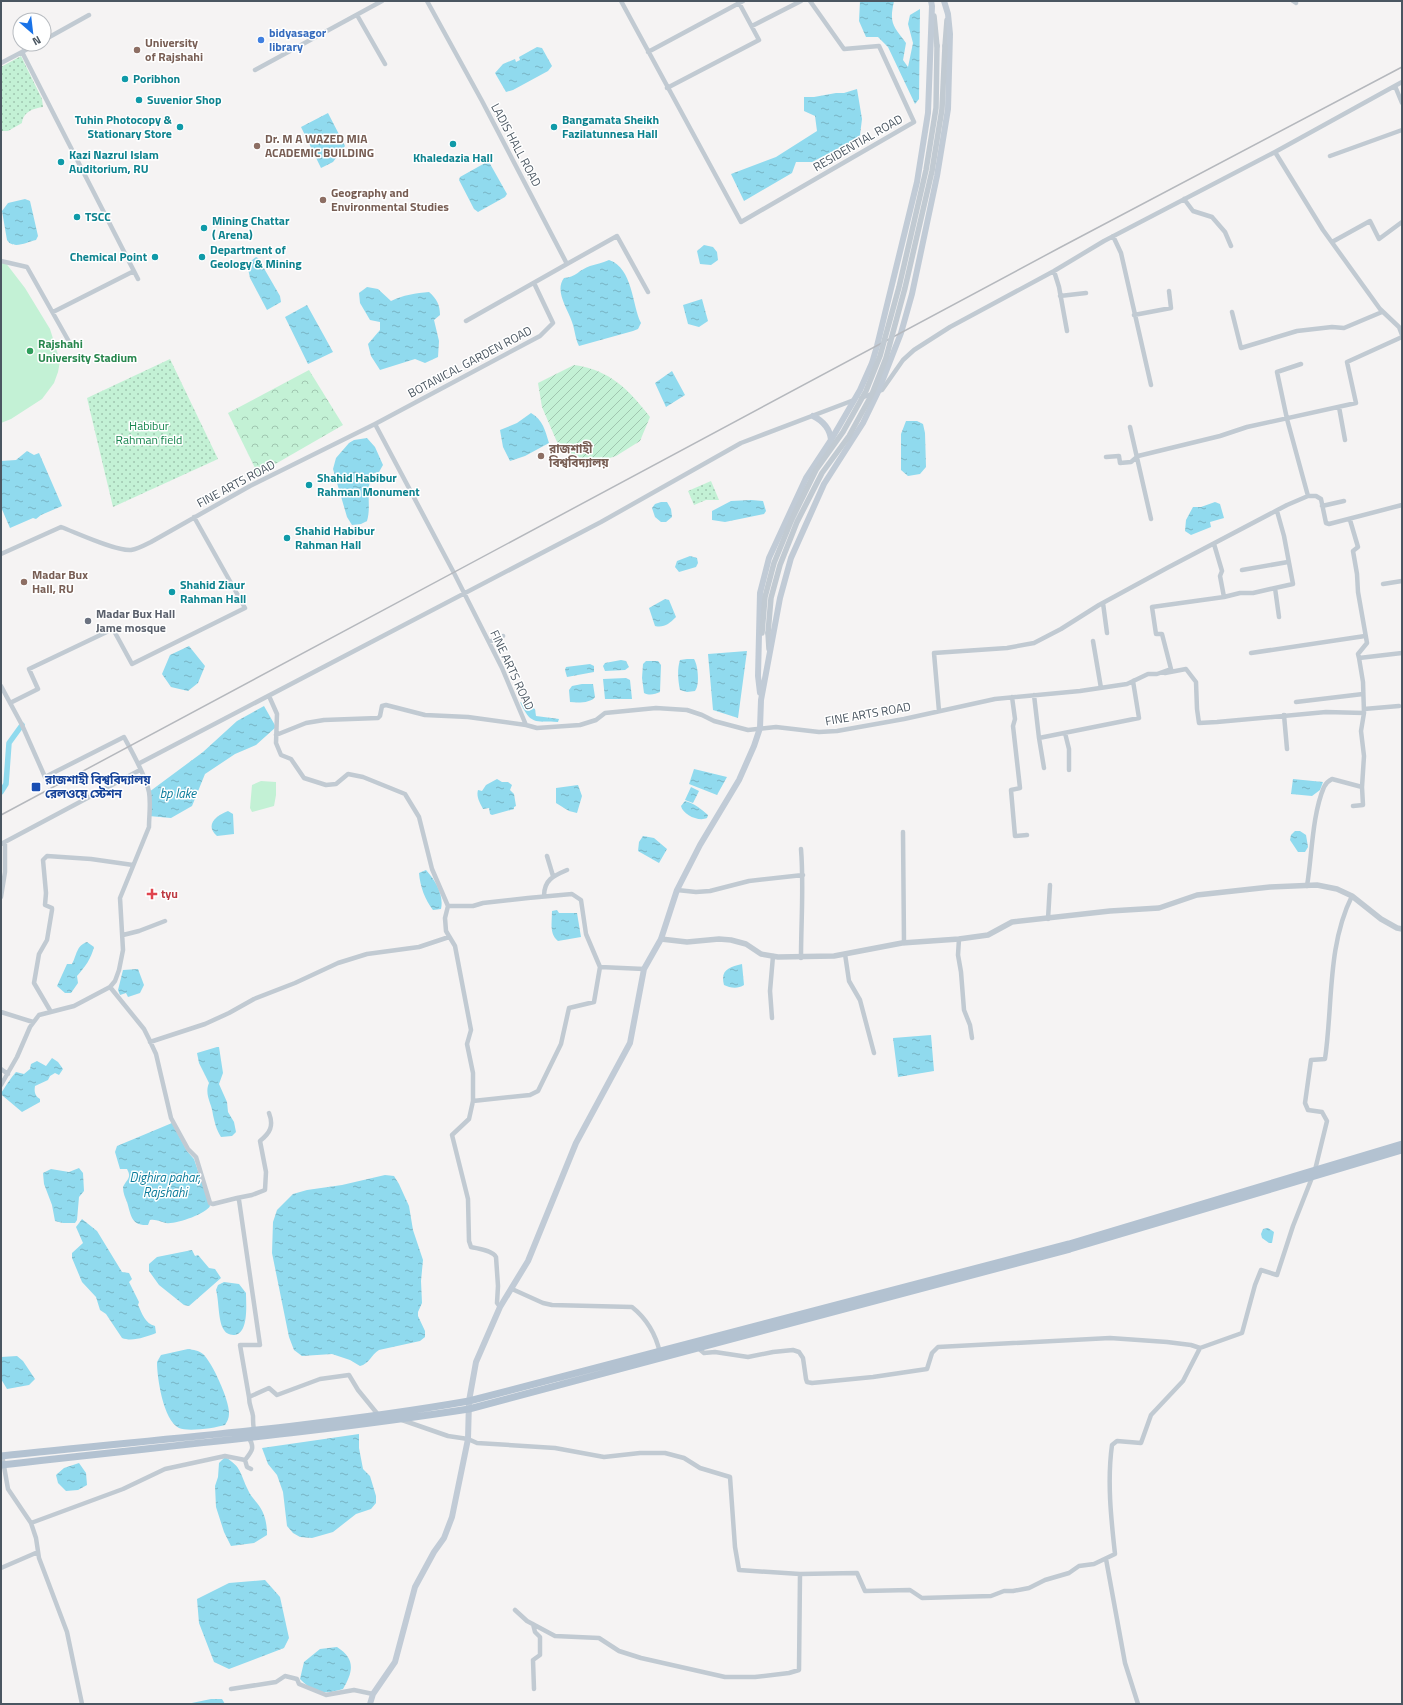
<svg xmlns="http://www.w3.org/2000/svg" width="1403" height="1705" font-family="'Titillium Web','Noto Sans Bengali',sans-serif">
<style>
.grass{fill:url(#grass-dots)}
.forest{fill:url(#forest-crowns)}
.garden{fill:url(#garden-furrows)}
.pitch{fill:#c3f1d5}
.water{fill:url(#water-ripples)}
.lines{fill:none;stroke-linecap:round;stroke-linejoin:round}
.canal{stroke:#90daee;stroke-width:5.5}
.minor{stroke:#c1cad2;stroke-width:4.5}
.tertiary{stroke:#c1cad2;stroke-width:5.5}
.secondary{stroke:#c1cbd6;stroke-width:6}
.primary{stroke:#b3c2d1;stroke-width:7}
.rail{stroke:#b5b8bd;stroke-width:1.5}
.tertiary-bridge{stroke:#c1cad2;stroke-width:5.5}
.shop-dot{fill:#3f7fe0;stroke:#fff;stroke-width:1.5}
.education-dot{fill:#8d6e63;stroke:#fff;stroke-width:1.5}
.culture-dot{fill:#0f9aa8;stroke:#fff;stroke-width:1.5}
.leisure-dot{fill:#2e9e5b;stroke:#fff;stroke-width:1.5}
.worship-dot{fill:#6b7280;stroke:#fff;stroke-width:1.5}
.transit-dot{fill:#1a4fb4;stroke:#fff;stroke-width:1.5}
.health-dot{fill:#e0444e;stroke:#fff;stroke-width:1.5}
.labels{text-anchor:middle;stroke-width:3;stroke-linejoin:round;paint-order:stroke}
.shop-label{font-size:12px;font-weight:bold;fill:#366cbe;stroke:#fff;text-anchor:start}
.education-label{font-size:12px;font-weight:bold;fill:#785e54;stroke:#fff;text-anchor:start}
.culture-label{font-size:12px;font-weight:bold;fill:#0d838f;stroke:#fff;text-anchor:start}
.street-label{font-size:12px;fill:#4a5661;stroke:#fff}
.leisure-label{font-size:12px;font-weight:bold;fill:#27864d;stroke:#fff;text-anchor:start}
.park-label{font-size:12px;fill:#17864f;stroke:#fff}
.worship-label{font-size:12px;font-weight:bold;fill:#5b616d;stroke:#fff;text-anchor:start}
.transit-label{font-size:12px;font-weight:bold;fill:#164399;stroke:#fff;text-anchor:start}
.health-label{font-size:12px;font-weight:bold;fill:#be3a42;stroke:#fff;text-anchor:start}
.water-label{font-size:13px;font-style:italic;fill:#0c7c9b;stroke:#fff}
</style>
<defs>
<pattern id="grass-dots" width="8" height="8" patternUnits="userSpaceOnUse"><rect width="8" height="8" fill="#c3f1d5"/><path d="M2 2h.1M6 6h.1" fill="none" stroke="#a0c6b0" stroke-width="1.8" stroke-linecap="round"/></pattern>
<pattern id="forest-crowns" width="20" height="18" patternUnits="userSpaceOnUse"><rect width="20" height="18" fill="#c3f1d5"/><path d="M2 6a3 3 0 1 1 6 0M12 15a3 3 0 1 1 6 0" fill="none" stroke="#a0c6b0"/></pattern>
<pattern id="garden-furrows" width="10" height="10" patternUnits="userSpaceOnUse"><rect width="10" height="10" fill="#c3f1d5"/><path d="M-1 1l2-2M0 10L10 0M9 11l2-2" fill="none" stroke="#a0c6b0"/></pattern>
<pattern id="water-ripples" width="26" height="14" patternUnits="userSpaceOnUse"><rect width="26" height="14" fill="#90daee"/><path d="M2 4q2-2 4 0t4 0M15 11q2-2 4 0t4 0" fill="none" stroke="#78b4c4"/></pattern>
</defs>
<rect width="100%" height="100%" fill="#f5f3f3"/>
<path class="grass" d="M21,56L42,99L43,107C34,108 23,112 22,123L8,131H1V67Z
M170,359L218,459L113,507L87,398Z
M711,481L719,500H706L694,505L688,491Z"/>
<path class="forest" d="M309,370L343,425L258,474L228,413Z"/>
<path class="garden" d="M574,365C610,370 628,389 650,417L640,441L616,456L591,464L560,449L542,407L538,383Z"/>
<path class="pitch" d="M5,262L25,288L50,329L60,361L58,372L54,383L42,399L11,419L1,423V263Z
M261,781L276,782V795L274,806L252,812L250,808L252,785Z"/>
<path class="water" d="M860,1H894C889,24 893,25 906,43L903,60L908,67L913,43L908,24L910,15L920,9L919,99L915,104L888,47L878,37H866L859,21Z
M537,47L542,48L552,66L548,71L513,90L506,92L495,73L503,64L515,59L516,62L520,60L519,57Z
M857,89L862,119L860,135L857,139L812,162H796L792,173L744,201L731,174L776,157L817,131L815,116L804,111V97H814L836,93H844Z
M328,113L345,146L333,162L321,168L301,127Z
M489,162L507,194L505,197L478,212L474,209L459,180L460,177L485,163Z
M25,199L30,201L38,236L36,240C27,242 13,250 7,240L2,211L8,203Z
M704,245L713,247L717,252L718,260L711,265L700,264L697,251Z
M256,257L258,258L280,296L281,302L267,310L250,278L247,264Z
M609,260C633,268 632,305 641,323L638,329L633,331L579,346C575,338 575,330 572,322C568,309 554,291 564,278C575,278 580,269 590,266C596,264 602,263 609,260Z
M367,287L378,289L391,301C403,295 416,293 429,292C437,299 440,305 440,315L434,320L439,341L438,357L425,363L415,359L380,370L371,356L368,344L380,330V322L370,320L360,303L359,293Z
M702,299L708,321L699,327L688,324L683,305Z
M307,305L333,352L308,364L285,317Z
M672,371L685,395L666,407L655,383Z
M531,413C543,420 545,430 549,443L525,456L510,461L503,447L500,430L517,423Z
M906,421H917L923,424L925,433L926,467L920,474L908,476L901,470V434Z
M367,438L375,447L383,465L379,472L374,473C364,487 372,505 367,521L361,524L352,525L347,517L333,469L336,458L349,443L354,440Z
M27,451L34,455L39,453L62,506L41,515L36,519L33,518L10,528L1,507V461L16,460Z
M751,500L763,501L766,511L764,514L725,522L712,520V511L731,501Z
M661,502H667L671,509L672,517L666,522H661L655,517L652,508L655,504Z
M1215,502L1220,504L1224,518L1210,522L1211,527L1191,535L1185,531L1186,520L1193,507H1201Z
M690,556L697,558L698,563L696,567L679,572L675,567L677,561Z
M665,599L669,600L676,617C669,624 664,628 655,626L649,608Z
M189,646L205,666L198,683L188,691L171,687L162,674L170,655Z
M747,651L738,718L713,710L708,654Z
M687,659H694C698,665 700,685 695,691L687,692L680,690C678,681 677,669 680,660Z
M621,660L626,661L629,667L625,670L605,671L603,666L605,663Z
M646,661H658L661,665L660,692C655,694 650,696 644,693L642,678L643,664Z
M590,664L594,666V672L567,677L565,670L566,667Z
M626,678L630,680L632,699H605L603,679Z
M582,684H593L595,697C591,703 578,703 570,702L569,690L572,686Z
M520,702L535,709L536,716L559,719L558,722C534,721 531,725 520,702Z
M264,706L276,727L256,745L235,754L205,774L192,806L171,818L149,816V792L203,752L237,721Z
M694,769L727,777L717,795L689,784Z
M497,779L502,782H508L512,785L510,790L514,794L516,806L514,807V809L492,815L490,814L489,808L483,809C480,803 476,797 478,790L482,791L486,785Z
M1293,779L1323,782L1320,790L1312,796L1291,794Z
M578,785L582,796L577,813L569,811L556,803V788Z
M691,787L699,791L693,803L685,800Z
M685,801C694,803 701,809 708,815L707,818C699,822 683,815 681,806Z
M228,811L233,814L234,834L217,836C204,825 217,815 228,811Z
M1295,831H1300L1306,835L1308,847L1305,852H1298L1290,840L1291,835Z
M643,836L654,838L667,849L659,863L638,851L639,842Z
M426,870C436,881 444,895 441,909L433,910C425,900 420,886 419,873Z
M557,910L559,913H577L581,937L558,941C549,934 552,922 552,911Z
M87,942L94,947C91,959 85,967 77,976L78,983L71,993H65L57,986L67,964H72C77,955 76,946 87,942Z
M742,964L744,985C738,989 730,988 724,985C720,970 729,967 742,964Z
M138,969L144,985L140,993L128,997L126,993L120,995L118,990L123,970Z
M931,1035L934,1071L898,1077L893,1038Z
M217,1047H219L223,1073L219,1084L227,1102L228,1112L234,1122L236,1132L232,1136L221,1137C216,1129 215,1123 213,1115C212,1103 204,1095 209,1083L199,1063L197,1053Z
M52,1058L58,1062L63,1069L59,1075L55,1073L50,1076L48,1080L35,1086C34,1092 35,1096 40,1099V1102L22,1112L3,1096L1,1094C2,1091 13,1075 16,1072L24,1074L30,1069L31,1064L37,1061L46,1066Z
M172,1123L187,1151L194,1159L210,1206C206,1214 174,1225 166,1223C160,1222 157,1219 150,1220L148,1225C131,1226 131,1215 127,1202C125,1197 123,1193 123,1187C127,1179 132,1178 127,1169H120L115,1152L117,1146Z
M79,1168L83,1173L84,1191L79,1197L77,1220L75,1223H63L55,1221L52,1205L44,1184L43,1173L51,1169L69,1172Z
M385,1175L394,1176L399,1184L409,1206L413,1230L423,1260L421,1281L422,1303L418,1312V1316L425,1331V1337L420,1341L379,1350C371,1355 369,1364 360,1366L350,1360L332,1354L302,1356L294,1350L289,1337L272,1253L273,1222L277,1210L293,1194L307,1190L342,1185Z
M82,1219L97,1231L122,1272L129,1273L132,1279L129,1282L139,1302L138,1305C142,1313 145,1324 155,1326L156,1333C146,1337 132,1342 122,1338L106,1314L100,1310L96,1297L82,1282L72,1258V1253L83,1243L76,1227Z
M1268,1228L1274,1232L1272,1243H1269L1262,1238L1261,1234L1263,1229Z
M192,1250L195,1256L198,1255L209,1268L215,1269L221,1278L189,1306L184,1305L159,1285L149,1271V1264L157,1257Z
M224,1282L239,1284L246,1293C246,1303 249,1333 235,1335C231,1335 226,1334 224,1330C218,1322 219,1300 216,1290L218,1285Z
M188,1349C194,1350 198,1350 203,1354C212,1362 230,1401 229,1414C229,1418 227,1422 225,1425C215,1428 188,1432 179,1428C163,1420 157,1377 157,1362L161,1355Z
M17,1356L23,1361L35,1379L29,1385L7,1389L1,1379V1357Z
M359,1434V1448L363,1469L370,1476L376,1496V1503L371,1509L356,1514L333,1532L312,1538L300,1537L293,1533L287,1526L283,1492L277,1475L268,1464L262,1448Z
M225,1457C242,1467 240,1474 248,1490C250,1495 254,1499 257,1503C265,1513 267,1523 267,1535L254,1543L231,1546L224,1532L216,1507L215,1486L218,1477L219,1463Z
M79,1463L86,1473L87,1485L78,1490L66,1491L58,1483L56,1475L64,1468Z
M265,1580L280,1597L289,1638L284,1648L229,1669L214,1662L199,1623L197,1599L229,1583Z
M337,1647C356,1659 353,1672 343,1689C325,1695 314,1693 300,1679L304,1662L320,1649Z
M211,1699H222L225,1704H187Z"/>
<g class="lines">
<path class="canal" d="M1,792L6,784L9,743L22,725"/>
<path class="minor" d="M427,1L482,101L567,264L466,321
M621,1L741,222L914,122L879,46L844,49L810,1
M1293,1L1296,3
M357,15L385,64
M752,26L801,1
M44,40L89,15
M36,44L22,52L138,279
M648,52L743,1
M1,63L22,52
M255,70L382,1
M1395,86L1402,103
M667,88L759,40L738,1
M1275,152L1323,230L1380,309L1399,327L1402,335
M1330,156L1402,130
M1184,199L1193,211L1212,217L1225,232L1231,246
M1113,236L1121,253L1151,385
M1332,242L1370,221L1379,239L1402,222
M1,261L27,267L72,347
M567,264L617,236L648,292
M1054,271L1059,287L1067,331
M1060,296L1086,293
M53,312L134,271
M1232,312L1241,348L1297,331L1332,327L1344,328L1382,312
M1134,315L1171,308L1169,291
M861,398L882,390L903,360L914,350L950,327L1054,271L1104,241L1275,152L1402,82
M1339,407L1345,440
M375,424L540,336L553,323L534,283
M1130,427L1151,519
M1106,457L1119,456L1120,463L1131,462L1138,456L1220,436L1247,427L1356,403L1347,362L1402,337
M1308,496H1316L1321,499L1326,523L1329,524L1402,505
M1322,506L1344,501
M1277,511L1284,536L1293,584L1275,588L1279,617
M1350,520L1358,547L1353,551L1357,574L1358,592L1367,643L1358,654L1359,658
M1,554L61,527C77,533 115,551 131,550C138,549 145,545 151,542L250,486L375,424L454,573L502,668L526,725L537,728L580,725L596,720L605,713L656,708L687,710L702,715L714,721L748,730L776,727L819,732L837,731L904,719L995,699L1080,691L1127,684L1148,674H1157L1171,669L1162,634H1156L1152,607L1224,597L1220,576L1222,571L1214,544
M1242,570L1288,562
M1383,584L1402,581
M1224,597L1240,593H1253L1275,588
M1103,603L1107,633
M1093,641L1101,688
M489,642L503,636
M1251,653L1365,636
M1165,673L1186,669L1196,682L1197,709L1199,723L1217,722L1326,712L1364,713
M1,686L22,725L45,777L124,737C132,752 146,776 149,792C151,803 149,816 149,827L120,898L123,950L119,970L115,981L110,987L74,1006L39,1015L30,1027L17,1057L1,1085
M1034,695L1039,738L1139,718L1133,681L1135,680
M269,696L277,714L276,743L281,755L291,759L304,778L326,785L336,784L348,774L363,777L405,794L419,817L432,869L448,906H473L483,903L528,898L572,894L581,900L586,934L600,967L644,969
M1012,697L1015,719L1013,726L1020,788L1011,790L1015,836L1027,835
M1296,702L1363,694
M10,703L38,689L29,669L113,629L132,664L245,608L194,517
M1364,709L1399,706
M939,711L934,653L1007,648L1034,643L1061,629L1099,605L1167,568L1287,505L1308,496L1287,419L1277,372L1301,364
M1284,715L1287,749
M1065,733L1069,749V770
M276,735L306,723L324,720L378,718L380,716L382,706L386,705L425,715L468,717L526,725
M1039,738L1044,768
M138,764L601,522L741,443L854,400
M1353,806L1363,805L1362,787
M903,832L904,943
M1,844L140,770
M547,856L553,876
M1307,886C1312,856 1312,815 1324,787C1326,783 1328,781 1332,779L1362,787L1364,756L1361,731L1364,713L1363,682L1359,658L1402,653
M677,890L696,892L710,891L749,881L803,875
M544,896C544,880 553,876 567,870
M1,897L5,872V842
M448,906L445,918L446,931L455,946L471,1030L467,1044L473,1073V1101L530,1095L538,1091L561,1044L569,1008L594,1002L600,967
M1048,919L1050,885
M123,935L139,931L165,921
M959,939L958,955L961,972L964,1010L970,1025L972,1038
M845,954L849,981L860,1000L874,1053
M801,958C801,921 804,886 801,849
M110,987L144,1029L149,1039L156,1054L171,1118L188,1149L196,1157L210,1203L213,1204L237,1198L239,1200L260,1345H240L249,1397
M1,1012L33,1022
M51,1012L34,983L39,954L47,940L52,910V908L45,905L46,893L43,860L47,856L91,859L133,865
M772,1018L770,991L773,956
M150,1042L205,1024L229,1013L254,999L295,983L338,963L367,954L419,947L449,937
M1,1069L8,1074
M473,1101L469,1119L452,1135L468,1199L469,1241L471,1247C479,1249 492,1250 496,1257L498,1286L497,1303L500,1307
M237,1198L252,1195L265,1190L266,1172L260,1141C270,1133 274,1126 269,1113
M512,1289L543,1303L552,1305L632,1307C647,1319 656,1335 660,1353
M698,1348L704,1353L715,1352L748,1357L773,1352L793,1350L799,1352L803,1358L806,1379L807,1382L812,1383L873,1377L927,1369L932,1353L938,1347L1110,1338L1167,1342L1191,1345L1200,1348
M402,1420L448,1436L468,1439L477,1443L555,1448L604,1457L640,1453H665L684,1458L700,1468L730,1477L735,1547L739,1570L800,1574L857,1573L865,1591L910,1590L922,1598L991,1596L1004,1591H1013L1029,1588L1045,1580L1069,1573L1079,1566L1094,1564L1115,1554C1111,1518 1107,1481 1112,1445L1117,1441L1141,1443L1151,1415L1183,1381L1200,1348L1242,1333L1255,1285L1261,1270L1277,1275L1293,1226L1315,1170L1327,1121L1322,1112L1308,1110L1305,1103L1311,1060L1325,1059C1333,1005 1327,946 1352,896
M254,1430C253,1425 253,1421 253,1416C252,1409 249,1406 249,1397L269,1388L277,1395L320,1379L349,1375L358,1390L380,1417
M2,1455L8,1489L31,1523L36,1538L39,1558L67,1632L82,1704
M245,1460L247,1467L251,1469
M31,1523L123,1489L165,1469L225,1456L245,1460C252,1451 255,1448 249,1438
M1106,1559L1125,1663L1138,1704
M1,1568L38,1552
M515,1610L527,1621L555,1636L599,1638L619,1651L641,1658L725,1677H755L789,1673L799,1670L800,1574
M533,1624L535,1632L540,1637V1655L533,1660L534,1689
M231,1689L276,1682L285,1676L297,1679L299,1684L326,1695L354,1690L373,1694"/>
<path class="tertiary" d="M934,16L937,46
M945,46L947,20
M768,633L769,649
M661,939L687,942L719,939L731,940L746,944L761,954L778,957L834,956L902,943L959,939L988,935L1012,922L1110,911L1159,908L1197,895L1270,887L1317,885L1337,889L1352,896L1381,919L1397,928L1402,929"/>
<path class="secondary" d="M813,416C823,421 830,429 831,440
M760,693L758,676L760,593L769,558L806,478L831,440L860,390L872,363L877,346L917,182L928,113L932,6L931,1
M370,1704L373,1694L395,1662L415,1587L434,1552L444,1538L452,1517L468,1439L469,1401L476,1362L500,1307L528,1261L576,1143L630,1043L644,969L661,939L677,890L700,845L739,780L754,746L760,728L761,700L780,598L791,558L824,484L863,423L878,392L901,333L912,294L937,176L948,109L950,34L948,14L944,1"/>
<path class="primary" d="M1,1456C157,1439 314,1428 469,1401L1069,1244L1402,1144
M1,1465C157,1447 313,1433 469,1409L1070,1249L1402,1150"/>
<path class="rail" d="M1,815L1061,247L1402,67"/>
<path class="tertiary-bridge" d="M762,633L765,597L774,563L792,519L816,470L843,432L866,391L880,356L899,287L926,170L936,108L937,46
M768,633L771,598L780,565L797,522L822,473L849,436L872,394L886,358L905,288L932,171L942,109L945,46"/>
</g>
<circle class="shop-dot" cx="261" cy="40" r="4"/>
<g class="education-dot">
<circle cx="137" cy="50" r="4"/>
<circle cx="257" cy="146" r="4"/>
<circle cx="323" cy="200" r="4"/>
<circle cx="541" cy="456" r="4"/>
<circle cx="24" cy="582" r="4"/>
</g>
<g class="culture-dot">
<circle cx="125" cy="79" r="4"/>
<circle cx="139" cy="100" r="4"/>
<circle cx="180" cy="127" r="4"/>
<circle cx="554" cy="127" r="4"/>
<circle cx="453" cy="144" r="4"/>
<circle cx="61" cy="162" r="4"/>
<circle cx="77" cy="217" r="4"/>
<circle cx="204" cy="228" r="4"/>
<circle cx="155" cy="257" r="4"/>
<circle cx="202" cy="257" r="4"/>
<circle cx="309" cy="485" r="4"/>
<circle cx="287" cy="538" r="4"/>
<circle cx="172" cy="592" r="4"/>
</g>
<circle class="leisure-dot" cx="30" cy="351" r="4"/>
<circle class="worship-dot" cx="88" cy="621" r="4"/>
<rect class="transit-dot" x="31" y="782" width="10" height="10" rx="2"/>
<path class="health-dot" d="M150 888h4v4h4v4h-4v4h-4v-4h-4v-4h4z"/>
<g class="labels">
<g class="shop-label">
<text x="269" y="37">bidyasagor<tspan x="269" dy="14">library</tspan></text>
</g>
<g class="education-label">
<text x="145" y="47">University<tspan x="145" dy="14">of Rajshahi</tspan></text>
<text x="265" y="143">Dr. M A WAZED MIA<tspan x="265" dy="14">ACADEMIC BUILDING</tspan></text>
<text x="331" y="197">Geography and<tspan x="331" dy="14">Environmental Studies</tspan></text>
<text x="549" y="453">রাজশাহী<tspan x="549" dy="14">বিশ্ববিদ্যালয়</tspan></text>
<text x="32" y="579">Madar Bux<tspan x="32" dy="14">Hall, RU</tspan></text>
</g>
<g class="culture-label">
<text x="133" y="83">Poribhon</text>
<text x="147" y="104">Suvenior Shop</text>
<text x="172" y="124" text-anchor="end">Tuhin Photocopy &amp;<tspan x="172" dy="14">Stationary Store</tspan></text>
<text x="562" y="124">Bangamata Sheikh<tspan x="562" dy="14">Fazilatunnesa Hall</tspan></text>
<text x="69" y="159">Kazi Nazrul Islam<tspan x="69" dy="14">Auditorium, RU</tspan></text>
<text x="453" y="162" text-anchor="middle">Khaledazia Hall</text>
<text x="85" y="221">TSCC</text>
<text x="212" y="225">Mining Chattar<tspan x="212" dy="14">( Arena)</tspan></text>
<text x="210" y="254">Department of<tspan x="210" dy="14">Geology &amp; Mining</tspan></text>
<text x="147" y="261" text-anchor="end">Chemical Point</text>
<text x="317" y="482">Shahid Habibur<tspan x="317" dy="14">Rahman Monument</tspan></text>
<text x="295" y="535">Shahid Habibur<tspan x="295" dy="14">Rahman Hall</tspan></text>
<text x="180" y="589">Shahid Ziaur<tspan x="180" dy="14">Rahman Hall</tspan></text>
</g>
<g class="street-label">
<text transform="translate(858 143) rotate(-30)" y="4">RESIDENTIAL ROAD</text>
<text transform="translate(516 145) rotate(62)" y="4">LADIS HALL ROAD</text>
<text transform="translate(470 362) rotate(-28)" y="4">BOTANICAL GARDEN ROAD</text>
<text transform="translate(236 484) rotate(-28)" y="4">FINE ARTS ROAD</text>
<text transform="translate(512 670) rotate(65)" y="4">FINE ARTS ROAD</text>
<text transform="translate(868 714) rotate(-10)" y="4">FINE ARTS ROAD</text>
</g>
<g class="leisure-label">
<text x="38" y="348">Rajshahi<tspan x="38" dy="14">University Stadium</tspan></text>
</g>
<g class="park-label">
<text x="149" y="430">Habibur<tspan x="149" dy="14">Rahman field</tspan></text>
</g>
<g class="worship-label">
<text x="96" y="618">Madar Bux Hall<tspan x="96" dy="14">Jame mosque</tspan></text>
</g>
<g class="transit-label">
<text x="45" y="784">রাজশাহী বিশ্ববিদ্যালয়<tspan x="45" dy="14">রেলওয়ে স্টেশন</tspan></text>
</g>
<g class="health-label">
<text x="161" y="898">tyu</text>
</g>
<g class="water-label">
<text x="178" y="798">bp lake</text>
<text x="165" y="1182">Dighira pahar,<tspan x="165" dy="15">Rajshahi</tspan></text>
</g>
</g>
<rect width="1403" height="1705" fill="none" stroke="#4a5661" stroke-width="4"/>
<g transform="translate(32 32) rotate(152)"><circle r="19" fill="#ffffff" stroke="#b7bbc0"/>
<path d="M0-3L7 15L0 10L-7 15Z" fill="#1a73e8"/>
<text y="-6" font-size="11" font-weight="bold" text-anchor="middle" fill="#4a5661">N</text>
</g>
</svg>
